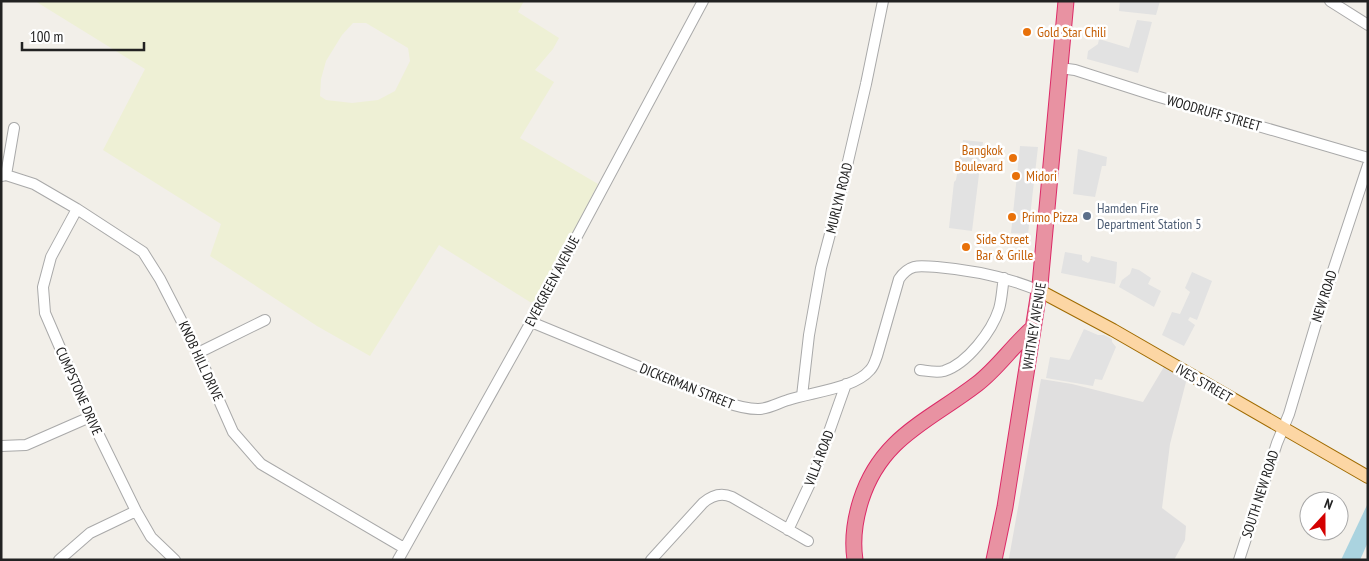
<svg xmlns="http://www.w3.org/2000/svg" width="1369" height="561" font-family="'PT Sans Narrow',sans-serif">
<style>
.residential{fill:#e0dfdf}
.farmland{fill:#eef0d5;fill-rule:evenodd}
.parking{fill:#e2e2e2}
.water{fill:#aad3df}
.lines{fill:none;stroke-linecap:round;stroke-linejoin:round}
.minor-casing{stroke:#a9a9a9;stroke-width:12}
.major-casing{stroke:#a06b00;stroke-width:14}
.highway-casing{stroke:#dc2a67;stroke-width:17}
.minor{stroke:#fff;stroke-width:10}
.major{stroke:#fcd6a4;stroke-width:12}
.highway{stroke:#e892a2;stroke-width:15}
.food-dot{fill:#e8710a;stroke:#fff;stroke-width:2}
.service-dot{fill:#5c6f8a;stroke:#fff;stroke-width:2}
.labels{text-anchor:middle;stroke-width:5;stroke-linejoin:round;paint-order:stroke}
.food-label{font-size:14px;fill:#c56008;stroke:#fff;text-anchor:start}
.street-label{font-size:14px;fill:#222;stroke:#fff}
.service-label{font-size:14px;fill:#4e5e75;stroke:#fff;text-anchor:start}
</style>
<rect width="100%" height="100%" fill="#f2efe9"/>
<path class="residential" d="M1165,365L1187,378L1170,444L1162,508L1186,526L1185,540L1174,560H1010L1009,558L1041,379L1072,384L1143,402Z"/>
<path class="farmland" d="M35,1H524L518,12L559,38L553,49L535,70L554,82L520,138L598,184L538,300L535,302H530L439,245L370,356L317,326L210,256L221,224L103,150L145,69ZM353,23H366L408,48L410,61L395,91L378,100L352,103L326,100L320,96L321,79L326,61L342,35Z"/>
<path class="parking" d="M1120,1H1160L1156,15L1119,11Z
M1137,20L1152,22L1138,73L1087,59L1088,51L1098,44L1099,39L1129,48Z
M963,140L983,142L972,231L949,228L954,182L956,180Z
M1020,146L1038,147L1028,234L1011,233Z
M1078,149L1107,157L1106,166H1102L1095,197L1073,194Z
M1065,252L1082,255V260L1088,263L1090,261L1091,256L1117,262L1116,277L1115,284L1061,273Z
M1132,268L1139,270L1151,278L1148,284L1161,291L1154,307L1119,287L1122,280L1130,274Z
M1192,272L1212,281L1197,320L1190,317L1188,320L1195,325L1184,346L1162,335L1172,312L1180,314L1190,292L1185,288Z
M1084,329L1098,335H1104L1112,339V342L1116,347L1102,380L1095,379L1093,386L1046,378L1050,357L1069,360L1070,359Z"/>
<path class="water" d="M1368,503V542L1360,560H1341Z"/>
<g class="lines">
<defs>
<path id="minor" d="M1330,1L1368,25
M1060,68L1075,70L1156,96L1368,158
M6,175L14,128
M1,176L6,175L34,184L77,209L143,252L160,279L198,353L233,432L261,464L404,548
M77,209L51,257L43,287L45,313L90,417L136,511L151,537L175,560
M531,322L725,402C736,406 747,409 758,409C769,409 778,403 788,400C811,392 854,389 870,370C874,366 875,361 877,356L899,279C903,273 907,269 914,267C921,265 929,267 937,267C972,270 1007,277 1040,291
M198,353L265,320
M920,370C928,371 936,373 944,371C967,364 992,331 999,309C1002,299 1002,288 1004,278
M802,396L809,335L821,268L839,200L866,84L883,1
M1,446L26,445L90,417
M788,530L813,477L846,384
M59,560L90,533L136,511
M398,560L531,322L703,1
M651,560L703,503C711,496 721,492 732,497L808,541
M1239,560L1277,443L1289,414L1320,310L1368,165"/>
<path id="major" d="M1040,291L1113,330L1368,477"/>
<path id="highway" d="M855,560C852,540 855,519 861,500C881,437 929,421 977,384C998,368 1013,345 1033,328
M994,560L1005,507L1040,285L1066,1"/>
</defs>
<use href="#minor" class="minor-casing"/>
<use href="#major" class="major-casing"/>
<use href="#highway" class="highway-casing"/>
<use href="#minor" class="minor"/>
<use href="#major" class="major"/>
<use href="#highway" class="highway"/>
</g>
<g class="food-dot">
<circle cx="1027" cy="32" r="5"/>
<circle cx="1013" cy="158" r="5"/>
<circle cx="1016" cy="176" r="5"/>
<circle cx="1012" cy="217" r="5"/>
<circle cx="966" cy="247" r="5"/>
</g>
<circle class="service-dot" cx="1087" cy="216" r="5"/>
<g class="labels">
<g class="food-label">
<text x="1037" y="37">Gold Star Chili</text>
<text x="1003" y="155" text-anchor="end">Bangkok<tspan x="1003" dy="16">Boulevard</tspan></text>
<text x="1026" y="181">Midori</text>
<text x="1022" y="222">Primo Pizza</text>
<text x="976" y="244">Side Street<tspan x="976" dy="16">Bar &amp; Grille</tspan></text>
</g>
<g class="street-label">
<text transform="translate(1214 113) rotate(16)" y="5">WOODRUFF STREET</text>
<text transform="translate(839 198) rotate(-76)" y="5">MURLYN ROAD</text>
<text transform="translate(552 281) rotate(-62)" y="5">EVERGREEN AVENUE</text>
<text transform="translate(1324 296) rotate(-72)" y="5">NEW ROAD</text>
<text transform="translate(1034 326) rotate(-81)" y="5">WHITNEY AVENUE</text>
<text transform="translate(201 361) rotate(65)" y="5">KNOB HILL DRIVE</text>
<text transform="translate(1204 383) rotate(30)" y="5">IVES STREET</text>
<text transform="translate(687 386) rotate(22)" y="5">DICKERMAN STREET</text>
<text transform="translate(79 391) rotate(66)" y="5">CUMPSTONE DRIVE</text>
<text transform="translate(819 458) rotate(-69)" y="5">VILLA ROAD</text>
<text transform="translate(1260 494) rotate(-72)" y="5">SOUTH NEW ROAD</text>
</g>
<g class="service-label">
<text x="1097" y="213">Hamden Fire<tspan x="1097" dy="16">Department Station 5</tspan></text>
</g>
</g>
<rect width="1369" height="561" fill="none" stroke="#222222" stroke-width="5"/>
<g transform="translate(1324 516) rotate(21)"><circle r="24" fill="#ffffff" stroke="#a7a7a7"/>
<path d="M0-4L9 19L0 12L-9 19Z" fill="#d40000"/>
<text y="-8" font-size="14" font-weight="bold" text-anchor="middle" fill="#222222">N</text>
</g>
<path d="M22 42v8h122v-8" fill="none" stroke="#222222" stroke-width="2.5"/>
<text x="30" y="42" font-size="15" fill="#222222" stroke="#ffffff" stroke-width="4" paint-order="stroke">100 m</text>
</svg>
